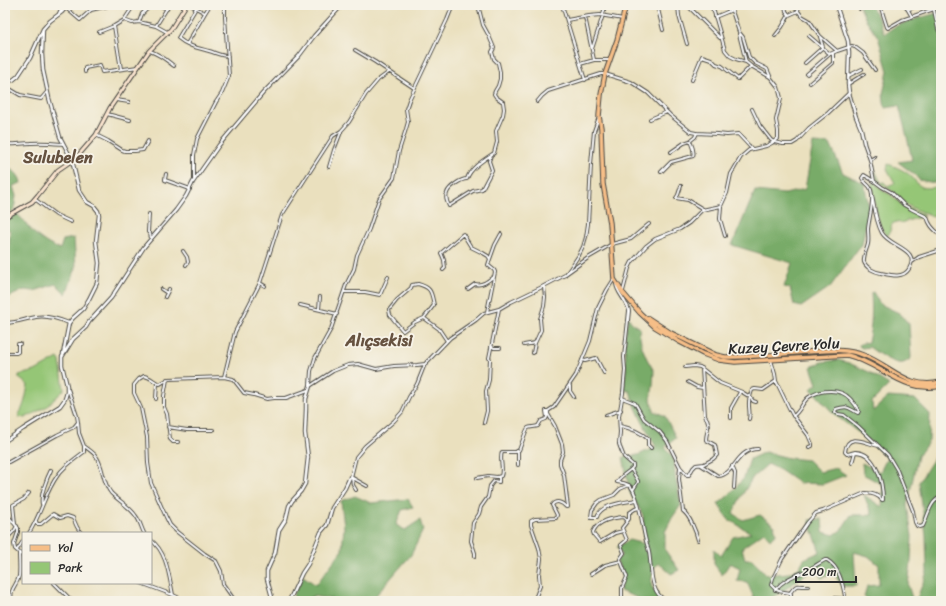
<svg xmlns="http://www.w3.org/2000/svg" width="946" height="606" font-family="Sriracha,sans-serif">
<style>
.green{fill:#95c676;stroke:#607850}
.forest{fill:#78ab67;stroke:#526b49}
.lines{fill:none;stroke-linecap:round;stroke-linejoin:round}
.minor-casing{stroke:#484641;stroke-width:4}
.tertiary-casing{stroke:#484641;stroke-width:4.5}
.secondary-casing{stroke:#484641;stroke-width:5}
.primary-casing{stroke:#484641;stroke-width:5.5}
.minor{stroke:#fff;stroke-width:2}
.tertiary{stroke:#fff;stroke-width:2.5}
.secondary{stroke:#fbe5cf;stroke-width:3}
.primary{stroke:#f6be87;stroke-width:3.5}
.labels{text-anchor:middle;stroke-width:3.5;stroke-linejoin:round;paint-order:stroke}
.street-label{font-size:15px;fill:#2b2b2b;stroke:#f7f3e8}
.neighbourhood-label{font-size:16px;font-weight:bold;fill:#665240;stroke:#f7f3e8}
</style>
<rect width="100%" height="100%" fill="#f7f3e8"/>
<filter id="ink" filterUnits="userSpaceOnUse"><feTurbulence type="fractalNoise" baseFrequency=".025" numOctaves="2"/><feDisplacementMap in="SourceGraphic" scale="8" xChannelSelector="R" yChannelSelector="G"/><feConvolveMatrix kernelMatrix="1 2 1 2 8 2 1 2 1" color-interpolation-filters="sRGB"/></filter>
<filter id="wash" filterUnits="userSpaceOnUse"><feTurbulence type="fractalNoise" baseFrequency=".012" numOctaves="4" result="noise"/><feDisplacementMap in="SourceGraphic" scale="16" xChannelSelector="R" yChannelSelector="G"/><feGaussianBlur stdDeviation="0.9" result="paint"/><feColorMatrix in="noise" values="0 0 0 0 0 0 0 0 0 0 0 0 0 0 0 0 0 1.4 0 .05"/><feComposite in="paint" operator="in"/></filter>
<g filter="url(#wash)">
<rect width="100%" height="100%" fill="#eae0be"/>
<path class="green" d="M888,164C896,167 904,170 911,176C915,180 917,185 922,187C928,189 935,187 941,186V218C928,215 914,210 903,202C899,198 896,194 892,191C883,185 875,183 875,170L881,183L884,182L887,186L895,183L887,169Z
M875,182L883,191L890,194L903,206L924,216L900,223L896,222L892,224L889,234L887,236C876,227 875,197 871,184Z
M58,358L60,361L64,390L46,407L25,418L19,417V414C25,405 26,395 28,385L19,378V375L35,371Z"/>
<path class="forest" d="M859,5C862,5 867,4 869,5C875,7 882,28 884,34L894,27L909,21L937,13L941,18V181L935,183L919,180L915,175L898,162L912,160L907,137L899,106L885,108L883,94L888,71L878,37L865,18Z
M813,143L830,144L843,173L864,183L869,207L862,245L858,249L830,287L801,307L794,305L790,288L784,287L792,263L732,245L755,191L785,194L805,189Z
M5,167C12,168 20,175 21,183L13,186L16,196L14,210L5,216Z
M17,214C23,219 27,225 32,231C40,239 50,246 60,249L63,240L74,238L76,268L66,294L56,284L34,291L24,290L5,299V247L9,248L10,231L5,227V221Z
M873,292L880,304L899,313L909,324L911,358C909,360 906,362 903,363C893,365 876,352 869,347L862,348L859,346L860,344L868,342C872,326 872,309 871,293Z
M628,316C630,322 635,326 640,328L639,332L642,347L647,359L654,371L653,385L651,399L654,411L665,416L676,438L665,447L674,459L675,476L681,505L672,518L665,532V550L679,570L671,574L659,563L653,569L651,585L661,601H639L638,598L620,591L623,574L616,560L622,555L617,547L629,540L644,544L643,515L630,493L623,457L638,455L656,447C646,429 636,411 630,391L624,390L626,368L625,335Z
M838,360L849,363L869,372L889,385L872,402L873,411L888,397L915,399L930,414L929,441L918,456L907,505L912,536L911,562L908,585L913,601H873L864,597L867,586L879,585V565L868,556L854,552L856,586H842L834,574L821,578L818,570L808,572L782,592L766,601H748L754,598L747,582L737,581L740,568L730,563L722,575L714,564V549L721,556L733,537L751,533L728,519L718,504L729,495L744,478L750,459L765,452L789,458L808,460L820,472L836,468L846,475L823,484L799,483L780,470L768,464L753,477L741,497L733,513L743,520L760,515L774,525L776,534L770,539L764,532L742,548L745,559H752L766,575L789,573L799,568L804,559L820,552L809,520L822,519L823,532L834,535L841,530L851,515H872L864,495L882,507L883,485L863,474L862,463L880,472L887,458L867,439L835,415L811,389L817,384L811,367L822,362Z
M939,450L941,453V601H916L927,572L926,536L919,482Z
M355,496L371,503L408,499L413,507L402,510L396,525L405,530L420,520L423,530L411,555L371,601H342L312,596L310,601H300L293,596L303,576L316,585L342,550L344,527L341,501Z"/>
</g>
<g filter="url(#ink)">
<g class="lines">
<defs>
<path id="minor" d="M159,5L167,9
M191,5L196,8L178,38C187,46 198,48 209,51C216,53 221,56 228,56
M198,5L196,8L205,13
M478,5L483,25L489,36L494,48L492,52L494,59L498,63L500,72V79L498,86L495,91L494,94L496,97L503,102L504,109L503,115L496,131L497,142L494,153C485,159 470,168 467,179C461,179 449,187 447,193C445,198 447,202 449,206L473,191L482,189L492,170L489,161L491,155
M562,5L585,80
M657,5L663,30
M678,5L679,16L687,44
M687,5C698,16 709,27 720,38
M710,5L714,12L725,50L730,56L736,59L746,62
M785,5L786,11L789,15
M799,5L798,11L802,16L809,20L820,36L837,51
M859,5L860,9
M880,5L887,27L888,28L902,20L934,9
M904,5L908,10L912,17
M933,5L938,29L941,35
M66,8L80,20L91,10L112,5
M908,10L917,5
M585,17L594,60
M715,17L732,10
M124,20L134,5
M567,20L589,16L600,15L623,19
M139,22L142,14L151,5
M114,26L121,69
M99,32L114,26L124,20L132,23L139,22L156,26
M167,32L156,26L169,5
M739,34L746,62L751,66L770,77
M775,36L782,27L789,15L798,11
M809,36L830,54
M187,44L205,13L210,5
M592,49L603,15L605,5
M355,50L375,62L414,88
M150,51C161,55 165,59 174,66
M805,63L823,47L820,37
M580,64L594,60H610
M85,72V68L100,65L102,72L138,67
M807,74L830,54L837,51L852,46L855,47L863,53L875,70
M848,76L862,69
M692,80L702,56L711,59L716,64L722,66L738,79L751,66
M810,83L833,63V53
M848,84L864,74
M5,86L20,95L41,99L47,92
M116,100L129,102
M537,102L542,96L548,91L601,74H605L631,82L648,93L670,115L691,132L696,133L717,134L727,135L738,134L752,149
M752,109L760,126L771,140L774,142L783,144H792L797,141L809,128L828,113L849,93
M107,114L130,120
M650,119L667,112
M96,135L108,141L122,150L125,151H135L143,150L148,141
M864,143L870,160L874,181L864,175L862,178C865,185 871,183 872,195C873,206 869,218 868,229C868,234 869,239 868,244C867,249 863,256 864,262C866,268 875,272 881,273C890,275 903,279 909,269C921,249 890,247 882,233C876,222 874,207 872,195
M5,144C13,145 22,143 31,143C42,142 52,143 63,144
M671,152L684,143L690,141
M870,160L875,157
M329,167L334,150L341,132
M661,172L671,162L693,156C695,151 692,146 690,141L695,137L697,133
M166,174L165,179V180L190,189
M194,179V155L197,139L216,102L222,93L229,76L225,17V5
M874,181L882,187L891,192L904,205L911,209L927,217C930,227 934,229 941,236
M681,186L678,195L676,198L688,200L703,209
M36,200L56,215L71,222
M721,206L720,219L725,236
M149,214L148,232L150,234L151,238
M183,251L187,257L188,262L186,265
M490,259L495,245L501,234
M912,262L919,257L941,250
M443,270L445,268L444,260L442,255L441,253L463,234L471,247L483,253L488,256L490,259L488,265L494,270L495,272L487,312
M567,273L588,258L612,244L631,239L649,224
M260,283L265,286
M418,284C432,288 431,292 434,305L424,318L415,322L403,331L390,315L389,310L397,300L411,288L412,285Z
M616,284C617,292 623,297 626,304C627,304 629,310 629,311L624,357L625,370L623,393L619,416L620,432L619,444L620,447L624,457L633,465V467C629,472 620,476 617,482C622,483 628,483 631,487C639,497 642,524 645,537C646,542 648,547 649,552C652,568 649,594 667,601
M161,289L167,293L169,289
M468,289L475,284C482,286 488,281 493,277
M623,291L629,268L632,262L646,246L655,239L680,229L689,223L702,210L721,206L727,193L731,174L741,157L749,150L766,146L772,143L778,138V131L776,120L780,103L781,98L778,87L771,78L767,69L755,63L749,57L743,37L739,32L730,5
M344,292H365L380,295L388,277
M165,297L167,293
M300,305L337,314
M319,309L320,297
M424,318L439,329L447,341
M5,323C16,323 25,319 36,317C46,315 59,319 69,323
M524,345L535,343L541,330L540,319L544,306L545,297L544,287
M491,346L494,348H500
M533,353L535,343
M5,354L6,353H16L18,352V344H20
M582,360L585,361L596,358L604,373
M771,360L775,374L776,381L792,414L808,435L812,444V446L809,447
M685,367L694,366L700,367L720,383L742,392L750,397L752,390L755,389L763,390L776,381
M224,377L235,332L260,283L282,215L333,136L341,131L349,122L366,94L378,80L389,72
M167,379L164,396V407L167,414L170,439L173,442H178
M688,382L697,387L703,388
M310,385L311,371L315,358L331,329L346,285L354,269L357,255L369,229L379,199L394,178L399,151L406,129L408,122L406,109L409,100L447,20L453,5
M310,386L333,371L348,365L358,364L376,369L394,366L417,365L425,364L450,338L476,320L484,313L499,309L511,302L540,288L565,275L569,270L579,255L583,247L586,237L588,224L591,164L594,131L599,117
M570,386V391L574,397
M750,397L753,401L756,402
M622,398L635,403L644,419L660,432L667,441L680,467L687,475H689L693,468L696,465L704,464L713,459L717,455L715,445L706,440C706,431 712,424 705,416L702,368
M156,399L157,383
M606,415L621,410
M793,416C800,412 802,402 809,397C818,391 832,389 842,393C850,396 855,404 859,411L858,413C848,408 848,405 836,409L835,412L838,414L844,415L858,426L888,455L897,470L913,511L915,522L917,526L920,527L923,526C928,516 930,501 941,497
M731,418V408L740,392
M749,419C751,412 747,404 750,397
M484,423L487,411L486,391L489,380L490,359L489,358L499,309
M620,426C630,428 640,431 648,439V445L651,448
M168,427L187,430H213
M84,446C88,449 93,452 96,456C104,467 102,482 111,493C119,501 130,507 136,516C140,521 141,527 144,533
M516,451L518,452V465
M852,463L855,452
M5,464L57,435L74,427L78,422L77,416L68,389
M701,465L718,476C735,475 736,449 758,449
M732,466L735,473L734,488
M680,467L679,479L683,511C690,516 696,532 698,540
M631,469L638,481V482L633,490
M352,477L353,485L356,490
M477,478L488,476L497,477L501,476C504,468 499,460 502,452H515L519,450C521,446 526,429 528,428C530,427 535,427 538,426L541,421L546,419L547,417L546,411H548
M629,485L620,489L614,495L601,500L597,503L592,510L591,517H597C600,504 626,502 636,500
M367,486L351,477L356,457L365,446L394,421L402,412L409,397L417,384L425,364
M42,504C40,495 47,478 51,470
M5,516H8L18,528V532L14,544L15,549L23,556
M36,521L37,524H41L53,514L60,518L67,516L73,518L77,527L81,533
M15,524L13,505L24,499L29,493
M623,531L615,533L600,542L594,535L593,532C598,520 613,518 624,517L627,520
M29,533C41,515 45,492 58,475C64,466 75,459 84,452V446L79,433L78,422
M5,540L14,531L17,526
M151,540C167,552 169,576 173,595
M17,550L23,541
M475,556V553L471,541L473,523L479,514L481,507L488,497L490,486L494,481L499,482V477
M591,574L605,565L621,561
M54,583L72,601
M141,583L173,595L186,601
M775,590C785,578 795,576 808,570C814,567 819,563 825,560H827C841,568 843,587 846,601
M790,593C798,582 796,587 808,586
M826,600L834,598L846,599
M12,601C9,588 17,586 19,576C20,569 19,561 19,553
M235,601L223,584L221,571L216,561L205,554L177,532L170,525L166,517L151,483L148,463L147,437L141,408L134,393V385L139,379L144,376C151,377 154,382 160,384L165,381L169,379L224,377L233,379L244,393L254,395L267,399L274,398H286L308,390
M534,601L540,586L539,575L541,559L539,548L531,525V521L535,519L556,518L557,515L552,505C556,500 562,502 566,507H568L564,475L560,464V460L563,452L562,444L555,426L548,414V411L554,407L576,375L590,341L598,308L607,290L614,279
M622,601V588L627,577L620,559L624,553L621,545L627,540L622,528L629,519V513L635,509L639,508
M790,601L791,594L790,593C781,591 778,593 771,585L773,578L782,559L807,523L816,513L823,511L865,493C871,493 878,495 882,500H883C883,484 877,453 856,452C853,452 850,454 847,454L845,452C847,431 867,444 879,446"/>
<path id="tertiary" d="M836,5L848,41L849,53L848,84L849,93L856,117L861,129L864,143
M59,14L63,5
M43,29L42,54L43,70L49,98L54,116L60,137L72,160L79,190L87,202L94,206L98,211L99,215L96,241L99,263L97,283L89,299L83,309L73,318L69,323L63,354
M5,82L13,80L18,76L30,58L43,29L50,21L62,12L68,5
M5,441L23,429L60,406L65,399L67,392V386L62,365V357L73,339L86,327L89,322L111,298L144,247L176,210L186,196L193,182L219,145L263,93L299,56L314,36L342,5
M273,601L267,579V571L275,553L279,530L286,519L289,506L292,501L301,491L305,484L308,457L305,433L306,409V399L310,386
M289,601L302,573L308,564L321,532L327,525L332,508L345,488L350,477H351"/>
<path id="secondary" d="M5,217L32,202L38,195L58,170L77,157L83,150L96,135L110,108L149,51L171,29L186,5"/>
<path id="primary" d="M626,5L617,40L605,74L601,95L599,116L601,128L603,184L610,223L614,279L623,293L640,313L655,327L678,341L703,354L719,360L735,362L847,355C881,363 903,394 941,386
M648,318L671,333L716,355L725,357H736C759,356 782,354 806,352C825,351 845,348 863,355C891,365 908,391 941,382"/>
</defs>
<use href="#minor" class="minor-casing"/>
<use href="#tertiary" class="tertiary-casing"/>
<use href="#secondary" class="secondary-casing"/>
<use href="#primary" class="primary-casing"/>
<use href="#minor" class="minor"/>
<use href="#tertiary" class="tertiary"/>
<use href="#secondary" class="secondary"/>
<use href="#primary" class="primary"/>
</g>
</g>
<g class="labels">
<g class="street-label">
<text transform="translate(784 346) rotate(-3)" y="5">Kuzey Çevre Yolu</text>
</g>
<g class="neighbourhood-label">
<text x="58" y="163">Sulubelen</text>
<text x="379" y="346">Alıçsekisi</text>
</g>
</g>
<rect width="946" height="606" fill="none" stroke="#f7f3e8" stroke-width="20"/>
<rect x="22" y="532" width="130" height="52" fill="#f7f3e8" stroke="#a5a39c"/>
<rect x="30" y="545" width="20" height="6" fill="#f6be87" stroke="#a5a39c"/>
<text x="58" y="552" font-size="12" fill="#2b2b2b">Yol</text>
<rect x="30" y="562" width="20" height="12" fill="#95c676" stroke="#a5a39c"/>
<text x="58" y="572" font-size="12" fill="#2b2b2b">Park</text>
<path d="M796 576v6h60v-6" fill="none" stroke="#2b2b2b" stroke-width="2"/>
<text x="802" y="576" font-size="12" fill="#2b2b2b" stroke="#f7f3e8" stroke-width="3" paint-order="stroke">200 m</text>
</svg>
